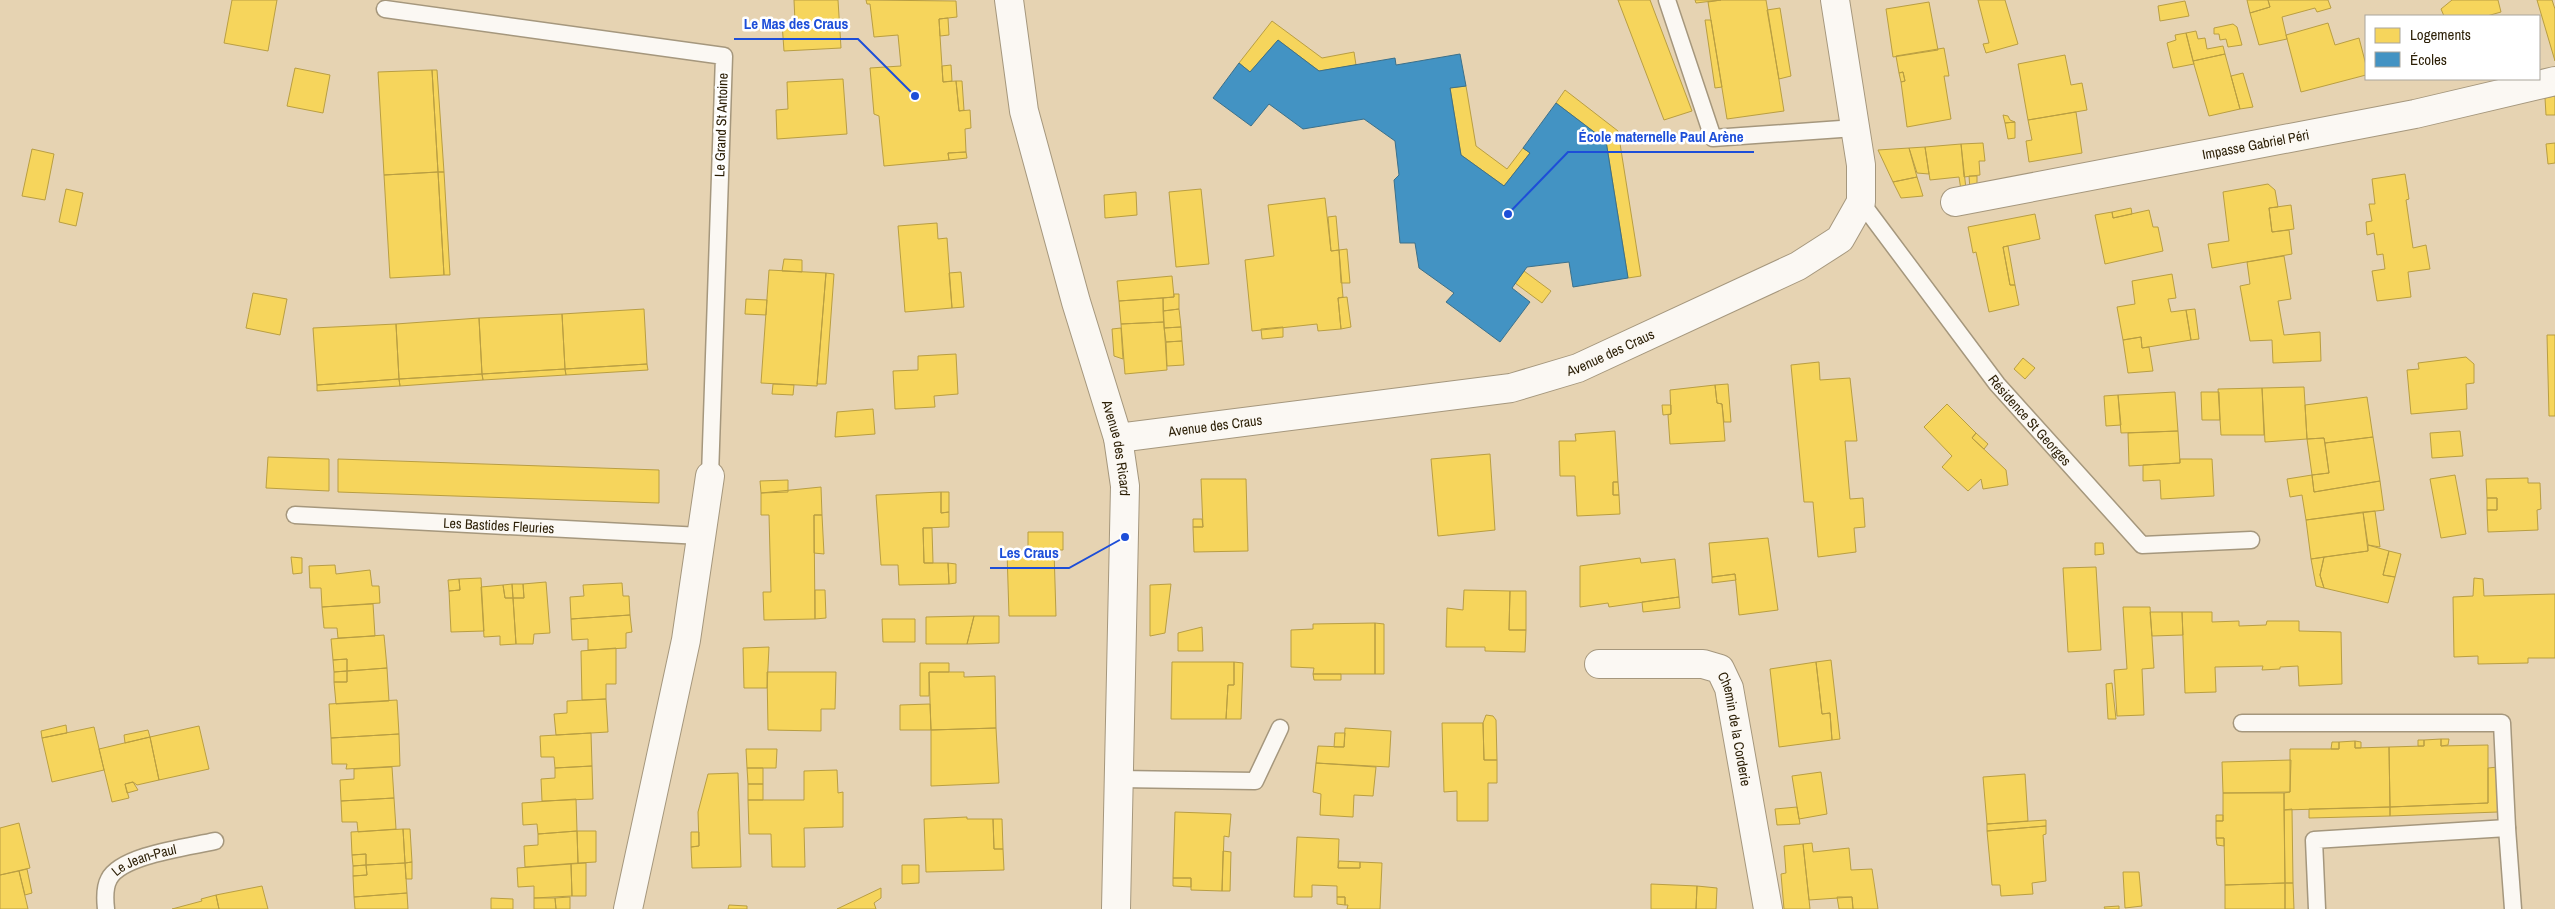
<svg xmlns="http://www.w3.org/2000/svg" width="2555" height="909" font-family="'Archivo Narrow',sans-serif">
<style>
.homes{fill:#f6d55c;stroke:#b99e42}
.schools{fill:#4393c3;stroke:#3c708a}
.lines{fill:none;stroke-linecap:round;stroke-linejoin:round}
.lane-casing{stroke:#a5977d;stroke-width:19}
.street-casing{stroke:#a5977d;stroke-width:30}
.lane{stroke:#fbf8f3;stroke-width:16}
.street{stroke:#fbf8f3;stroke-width:28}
.labels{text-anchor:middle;stroke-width:5;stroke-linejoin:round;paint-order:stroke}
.street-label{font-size:14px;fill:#2b1e05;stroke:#fff}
.leader{fill:none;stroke:#1d4ed8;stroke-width:2}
.callout-dot{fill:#1d4ed8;stroke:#fff;stroke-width:2}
.callout-label{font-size:15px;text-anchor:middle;font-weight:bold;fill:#1d4ed8;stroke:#fff;stroke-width:5;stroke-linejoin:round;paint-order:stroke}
</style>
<rect width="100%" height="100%" fill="#e6d3b2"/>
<path class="homes" d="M232,0H277L268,51L224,43Z
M794,0H838L841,48L784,51L782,23L795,22Z
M866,0L956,1L957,17L939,19L940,36L943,82L956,81L959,111L970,110L971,128L965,129L966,152L948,153L949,160L884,166L879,116L874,114L870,68L901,66L898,35L874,37L870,4H867Z
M1618,0H1650L1692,111L1664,120Z
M1695,0H1721L1696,3Z
M1721,0H1766L1784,111L1727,119L1708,2Z
M1978,0H2005L2018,44L1986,53L1983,44L1989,43Z
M2247,0H2268L2270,7L2250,13Z
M2268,0H2328L2331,8L2317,12L2315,8L2282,17L2287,39L2259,45L2250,13L2270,7Z
M2452,0H2498L2501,12L2487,16H2444L2441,9Z
M2537,0H2552L2555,9V61Z
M2185,1L2189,16L2160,21L2158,6Z
M1929,2L1938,50L1893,57L1886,9Z
M1780,8L1791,76L1779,79L1767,10Z
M948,18L949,35L940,36L939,19Z
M1705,20H1711L1722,87L1715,88Z
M1272,21L1322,58L1354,52L1356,65L1319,71L1278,40L1250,72L1239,63Z
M2328,23L2335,45L2359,38L2366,65V75L2301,92L2286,35Z
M2233,24L2237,27L2242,45L2228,47L2226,39L2220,40L2219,34H2214V28Z
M2196,31L2198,39L2205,38L2207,49L2223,46L2225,54L2193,61L2186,33Z
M2186,33L2194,64L2173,68L2167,43L2176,40L2175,35Z
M1944,48L1949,76H1944L1951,119L1907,127L1901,82L1905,81L1903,72L1899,73L1896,56Z
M2225,54L2240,109L2209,116L2193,61Z
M2065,55L2071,85L2082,83L2087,110L2028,120L2018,64Z
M951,65L952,81L943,82L942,66Z
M295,68L330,75L323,113L287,106Z
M432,70L438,172L384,175L378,72Z
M432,70H437L444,172H438Z
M1903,72L1905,81L1901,82L1899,73Z
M2243,73L2253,107L2240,109L2231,76Z
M843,79L847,134L777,139L776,110L788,109L787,82Z
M956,81H962L964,110L959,111Z
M1466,86L1476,146L1507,169L1523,148L1530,153L1504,186L1461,155L1450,88Z
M1565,90L1618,131L1641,276L1628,278L1606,141L1556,103Z
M2555,96V115H2546L2545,98Z
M2076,112L2082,153L2029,162L2026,141L2032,140L2028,120Z
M2003,115L2008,116L2010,120L2015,122L2005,123Z
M2015,122V138L2008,139L2005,123Z
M1983,143L1985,161H1979L1980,175L1964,177L1961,144Z
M2555,143V163L2548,164L2546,144Z
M1961,144L1966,189L1961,190L1959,177L1930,180L1925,147Z
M1925,147L1929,174L1917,173L1909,148Z
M1909,148L1917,177L1893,182L1878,150Z
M32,149L54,154L45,200L22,196Z
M966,152L967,158L949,160L948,153Z
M438,172L444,275L390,278L384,175Z
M438,172H444L450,275H444Z
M2405,174L2409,199L2406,200L2413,248L2426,245L2430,269L2408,272L2411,297L2377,301L2372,271L2385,269L2383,254L2377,255L2374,233L2367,235L2366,222L2372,221L2369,204H2375L2372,179Z
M1969,176H1977V188L1970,189Z
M1917,177L1923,196L1901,198L1893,182Z
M2268,184L2275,190L2278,207L2269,208L2272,232L2289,230L2292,254L2212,268L2208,244L2229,241L2223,192Z
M66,189L83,193L76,226L59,222Z
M1201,189L1209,264L1176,267L1169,192Z
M1136,192L1137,215L1105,218L1104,195Z
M1325,198L1331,251L1339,250L1343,297L1338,298L1341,329L1318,331L1317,324L1252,331L1245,260L1274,256L1268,205Z
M2291,205L2294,229L2272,232L2269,208Z
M2131,208L2132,214L2113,218L2112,212Z
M2149,210L2153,227H2158L2163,251L2105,264L2095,215L2112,212L2113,218Z
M2035,214L2040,239L2003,247L2010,285H2015L2019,305L1989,312L1976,252L1973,253L1968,227Z
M1336,216L1339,250L1331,251L1328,217Z
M937,223L938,239L947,238L952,308L905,312L898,226Z
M2008,246L2015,285H2010L2003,247Z
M1347,249L1350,283H1341L1339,250Z
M2284,256L2291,299L2278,301L2284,335L2320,332L2321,361L2273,363L2272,340L2250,341L2240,286L2250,284L2247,262Z
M784,259L802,260V272L782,271Z
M769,270L826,273L817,386L761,383Z
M1524,271L1551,291L1542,303L1515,283Z
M961,272L964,307L952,308L949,273Z
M826,273L834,274L826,384H817Z
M2172,274L2176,298L2168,299L2171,312L2186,310L2191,340L2142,348L2141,337L2123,340L2117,307L2135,304L2132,281Z
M1172,276L1174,297L1119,301L1117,281Z
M253,293L287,299L280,335L246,328Z
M1174,294H1179V309L1163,311V298L1174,297Z
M1347,297L1351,327L1341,329L1338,298Z
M1163,298L1164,322L1121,324L1119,301Z
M746,299L767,300L766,315L745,314Z
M644,309L647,364L565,369L562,314Z
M1179,309L1181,327L1164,328L1163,311Z
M2195,309L2199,339L2191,340L2186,310Z
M562,314L565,369L482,374L479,318Z
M479,318L482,374L399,379L396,324Z
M1164,322L1167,370L1125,374L1121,324Z
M396,324L399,379L317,385L313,328Z
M1181,327L1182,341L1166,342L1164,328Z
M1283,327V337L1262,339L1261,329Z
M1121,328L1123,359L1114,356L1112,329Z
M2547,335H2555V416H2549Z
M2141,337L2142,348L2149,347L2153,371L2128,373L2123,340Z
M1182,341L1184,365L1167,366L1166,342Z
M956,354L958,394L934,396L935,407L895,409L893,371L918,370V356Z
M2466,357L2474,364V383L2466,384L2467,409L2411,414L2407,370L2419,369L2418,363Z
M2023,358L2035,368L2025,379L2014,369Z
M1819,362L1820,380L1850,378L1857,441H1845L1850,499L1863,498L1865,527L1854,528L1856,552L1818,557L1813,502H1804L1791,365Z
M647,364L648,370L566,375L565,369Z
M565,369L566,375L483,380L482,374Z
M482,374L483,380L400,386L399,379Z
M399,379L400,386L317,391V385Z
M773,384L794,385L793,395L772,394Z
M1728,384L1731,422H1724L1722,404L1717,403L1715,385Z
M1715,385L1717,403L1722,404L1725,441L1670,444L1668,415L1671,414L1670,390Z
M2304,387L2307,439L2265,442L2262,388Z
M2262,388L2264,435H2221L2218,389Z
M2175,392L2178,431L2121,433L2118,395Z
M2201,392H2219L2220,420H2202Z
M2118,395L2121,425L2106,426L2104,396Z
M2367,397L2373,437L2325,443L2324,438L2307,439L2305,405Z
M1947,404L1976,433L1972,438L2006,470L2008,485L1983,489L1981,479L1968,491L1942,467L1952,456L1924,427Z
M1662,405H1671V414L1663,415Z
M873,409L875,434L835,437L837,412Z
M1615,431L1618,482H1613V495H1619L1620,514L1577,516L1575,476H1560L1559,441H1576L1575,434Z
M2178,431L2180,463L2129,466L2128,433Z
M2460,431L2463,456L2432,458L2430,433Z
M1976,433L1988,444L1984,449L1972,438Z
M2373,437L2380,481L2314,492L2312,475L2329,473L2325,443Z
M2324,438L2329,473L2312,475L2307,439Z
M1490,454L1495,530L1438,536L1431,459Z
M268,457L329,459V491L266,488Z
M338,459L659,470V503L338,492Z
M2180,459H2212L2214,496L2161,499L2160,480L2143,481V465L2180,463Z
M2312,475L2314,492L2380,481L2384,510L2306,520L2302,495L2290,497L2287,479Z
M2455,475L2466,534L2441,538L2430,479Z
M2528,478V483H2540L2541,509L2537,510L2538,530L2488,532L2487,510H2497V498H2487L2486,479Z
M1201,479H1246L1248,551L1194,552L1193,527H1203Z
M788,480V492L761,493L760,481Z
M1613,482H1618L1619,495H1613Z
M821,487L822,515H814L815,619L764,620L763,592H771L769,515H761V493Z
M941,492V513L949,512V527L923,528L924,563H948L949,584L899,585L898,565H881L876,495Z
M941,492H949V512L941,513Z
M2487,498H2497V510H2487Z
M2375,511L2380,547L2368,545L2363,512Z
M2363,512L2368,551L2311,559L2306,520Z
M814,515H822L824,554L814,553Z
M1193,519H1202L1203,527H1193Z
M923,528H932L933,563H924Z
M1028,532H1063V550H1054L1056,616H1009L1007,551L1028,550Z
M1768,538L1778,610L1739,615L1735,574L1712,577L1709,543Z
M2095,543H2103L2104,554L2095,555Z
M2368,545L2389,551L2383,575L2395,577L2388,603L2324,588L2320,575L2324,557L2368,551Z
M2389,551L2401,554L2395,577L2383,575Z
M291,557L302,558V573L293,574Z
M2324,557L2320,575L2324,588L2316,586L2311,559Z
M1640,558L1641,563L1675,559L1679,597L1609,607L1608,603L1580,607V566Z
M948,563L956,564V583L949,584Z
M335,565L336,574L370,570L372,586H379L380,603L322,607L321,588H310L309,566Z
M2096,567L2101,650L2068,652L2063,568Z
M1735,574L1736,580L1712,583V577Z
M481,578L484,631L451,632L449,591L460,590L459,579Z
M2474,578L2483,579L2484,596L2555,594V658H2528V663L2478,664V656L2454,657L2453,597L2473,596Z
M459,579L460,590L449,591L448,580Z
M546,582L550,633L534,634L533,644H516L513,598H524L523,584Z
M622,583L623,596H629L630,615L571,619L570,597L584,596L583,585Z
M512,584H523L524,598H513Z
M512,584L513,598H505L503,585Z
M1171,584L1165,633L1150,636V585Z
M503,585L505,598H513L516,644L500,645V636L484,637L481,587Z
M815,590H825L826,618L815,619Z
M1464,590L1510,591L1509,630H1526L1525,652L1485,651V647H1446L1447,608L1463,610Z
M1510,591H1526V630H1509Z
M1679,597L1680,608L1643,612L1642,602Z
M373,604L375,636L338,638L337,628H324L322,607Z
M2123,607H2150L2154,668L2142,669L2144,715L2117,716L2114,670L2127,669Z
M2150,612H2182L2183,635L2152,636Z
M2182,612H2212V622L2239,621V626L2266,625L2267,621H2299V631L2341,632L2342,684L2299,686L2298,666L2280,667V669L2262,670L2263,666L2215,667L2216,692L2185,693Z
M630,615L632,632L626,633V648L588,650V639L572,640L571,619Z
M974,616H999V643L967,644Z
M974,616L967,644H926V617Z
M882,619H915V642H883Z
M1375,623L1384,624V674H1375Z
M1375,623V674H1313L1314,668L1291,667V630L1313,629V624Z
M1202,627L1203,651H1178V633Z
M384,635L387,668L347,671V659L333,660L331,639Z
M769,647L767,688H744L743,648Z
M616,648V684H606V699L582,700L581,651Z
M347,659V671L334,672L333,660Z
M1831,660L1840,739L1832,740L1830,713L1822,714L1816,662Z
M1172,662H1234V685H1228L1226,719H1171Z
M1234,662L1243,663L1241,719H1226L1228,685H1234Z
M1816,662L1822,714L1830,713L1832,740L1779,747L1770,669Z
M920,663H949V672H929V696H920Z
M387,668L389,701L336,704L334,682H347V671Z
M347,671V682H334V672Z
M767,672H836L835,709H821V731L768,730Z
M929,672H964V677L995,676L996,728L931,730Z
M1313,674H1341V680H1314Z
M2112,683L2116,719H2108L2106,684Z
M606,699L608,732L556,735L554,714L567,713V701Z
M397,700L399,734L331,738L329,704Z
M930,704L931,730H900V705Z
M1486,715L1493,716L1496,720L1497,760H1484L1483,723Z
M1442,723H1483L1484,760H1497V783H1488V821H1457V791L1444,792Z
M66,725L67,733L42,738L41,731Z
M199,726L209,769L159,780L150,737Z
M94,727L104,770L52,782L42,738Z
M996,728L999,783L931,786V730Z
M1345,728L1391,731L1389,767L1316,763L1318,746L1344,747Z
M148,730L150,737L125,743L124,735Z
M591,733L592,766L555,768L554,757H541L540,736Z
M1335,733H1345L1344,747H1334Z
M399,734L400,766L346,769L347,764H332L331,738Z
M150,737L159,780L137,785L133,782L125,784L129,798L112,802L99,749Z
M2441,739V746L2488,745V803L2390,807L2389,747L2424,746V740Z
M2441,739H2449L2448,745L2441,746Z
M2418,740H2424V746H2418Z
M2355,741V748L2389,747L2390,807L2284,810V793L2290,792V749H2339V742Z
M2355,741L2361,742V748H2355Z
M2332,742H2339V749H2331Z
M746,749H777L776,768H747Z
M2291,760L2290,792L2223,793L2222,762Z
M1316,763L1376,767L1373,796L1354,795L1353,817L1320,815L1321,794L1313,792Z
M592,766L593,799L542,801L541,779L555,778V768Z
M392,767L394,798L341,801L340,780L354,779V769Z
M2498,767V812L2390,816V807L2488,803V768Z
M747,768H763V784H748Z
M837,770L838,793L843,792V827L804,828L805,867H772L771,834H749L748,800H804V771Z
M1821,772L1827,814L1799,819L1792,776Z
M738,773L741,867L692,868L691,847L699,846L698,812L708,774Z
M2025,774L2028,821L1987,824L1983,777Z
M133,782L138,790L127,793L125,784Z
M748,784H763V800H748Z
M2223,793H2284L2285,883L2225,885L2224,838H2216V821H2223Z
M394,798L396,829L358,832L357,822H342L341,801Z
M576,799L577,831L538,834L537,824L523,825L522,803Z
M1797,807L1800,824L1777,825L1775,809Z
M2390,807V816L2309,818V809Z
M2292,809L2293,883H2285L2284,810Z
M1175,812L1231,814L1229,837L1224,836L1222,891L1191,890V878H1173Z
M2216,815H2223V821H2216Z
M967,817V819H993L994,849H1003L1004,870L926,872L924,819Z
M993,819H1002L1003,849H994Z
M2046,820V826L1987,831V824Z
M19,823L30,868L0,875V828Z
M2046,826V834L2043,835L2046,881L2032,883L2033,894L2001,896L2000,885H1992L1987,831Z
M403,829H410L412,862L405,863Z
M403,829L405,863L366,865V854L352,855L351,832Z
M577,831H596V862L578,863Z
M577,831L578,863L525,867L524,846L538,845V834Z
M691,832H699V846L691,847Z
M1297,837L1339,839L1338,868H1360V862L1382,863L1380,909H1347L1348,905H1345V897H1337V886L1312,885V897H1294Z
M2216,838H2224V846L2217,845Z
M1812,843L1813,852L1849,848L1851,870L1872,869L1878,909H1853L1852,897L1809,900L1803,844Z
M1803,844L1810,909H1784L1781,874L1786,873L1784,846Z
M1223,851L1231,852L1230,891H1222Z
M366,854V865L353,866L352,855Z
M1339,861L1360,862V868H1338Z
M412,862V879H406L405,863Z
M405,863L407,893L354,897L353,876L367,875L366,865Z
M586,863V896H572L571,864Z
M571,864L572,896L534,898V886L518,887L517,868Z
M366,865L367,875L353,876V866Z
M902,865H919V883L902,884Z
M27,869L32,893L25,895L19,871Z
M19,871L28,909H0V875Z
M2123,872H2139L2142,906L2125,908Z
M1173,878H1191V887L1173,886Z
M2285,883V909H2225V885Z
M2285,883H2293L2294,909H2285Z
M1651,884L1697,886L1696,909H1651Z
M262,886L268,909H219L216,895Z
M1697,886L1717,888L1716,909H1696Z
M881,888V898L874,903L876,909H837Z
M407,893L408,909H355L354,897Z
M216,895L219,909H172L202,901L201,899Z
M570,897V909H556L555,898Z
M1337,897H1345V905L1337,904Z
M1837,897H1852L1853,909H1839Z
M491,898L513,899V909H491Z
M534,898H555L556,909H534Z
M729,905L747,906V909H728Z
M2119,906V909H2105L2104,907Z"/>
<path class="schools" d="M1278,40L1319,71L1395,58L1396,65L1460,54L1466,86L1450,88L1461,155L1504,186L1530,153L1523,148L1556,103L1606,141L1628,278L1573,287L1569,262L1527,267L1512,288L1530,302L1500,342L1446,302L1454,293L1419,268L1415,243H1400L1394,180L1399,175L1395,141L1364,119L1303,129L1269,104L1251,126L1213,98L1239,63L1250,72Z"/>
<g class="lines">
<defs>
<g id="lane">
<path d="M1667,0L1713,138L1855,128"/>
<path d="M385,9L724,56L710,476"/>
<path id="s1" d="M1861,202L1997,384L2142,545L2251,540"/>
<path id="s2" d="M295,515L701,536"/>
<path d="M2242,723H2502L2507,828"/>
<path d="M1119,779L1255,781L1280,728"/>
<path id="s3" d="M106,909C105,900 104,888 109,879C121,855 189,847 215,841"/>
<path d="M2317,909L2314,840L2507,828L2513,909"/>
</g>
<g id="street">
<path id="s4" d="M1009,0L1024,111L1076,302L1118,438L1125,486L1116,909"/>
<path id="s5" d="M1955,202L2415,114L2555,81"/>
<path id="s6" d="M1118,438L1511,388L1578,368L1798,266L1840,239L1861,202V165L1835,0"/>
<path id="s7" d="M1599,664H1703L1720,669L1729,688L1768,909"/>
<path d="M628,909L686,640L710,476"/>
</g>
</defs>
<use href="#lane" class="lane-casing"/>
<use href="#street" class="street-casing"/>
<use href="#lane" class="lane"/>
<use href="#street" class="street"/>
</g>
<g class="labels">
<g class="street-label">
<text transform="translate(721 125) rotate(-88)" y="5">Le Grand St Antoine</text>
<text dy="5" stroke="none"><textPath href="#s5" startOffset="306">Impasse Gabriel Péri</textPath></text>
<text dy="5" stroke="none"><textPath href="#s6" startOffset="502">Avenue des Craus</textPath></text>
<text dy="5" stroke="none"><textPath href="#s1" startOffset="276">Résidence St Georges</textPath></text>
<text dy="5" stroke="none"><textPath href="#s6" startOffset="98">Avenue des Craus</textPath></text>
<text dy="5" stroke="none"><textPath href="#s4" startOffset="462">Avenue des Ricard</textPath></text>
<text dy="5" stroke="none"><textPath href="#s2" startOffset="204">Les Bastides Fleuries</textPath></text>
<text dy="5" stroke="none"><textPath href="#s7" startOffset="184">Chemin de la Corderie</textPath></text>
<text dy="5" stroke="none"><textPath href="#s3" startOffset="72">Le Jean-Paul</textPath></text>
</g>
</g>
<path class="leader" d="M915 96L858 39H734M1508 214L1568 152H1754M1125 537L1069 568H990"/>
<g class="callout-dot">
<circle cx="915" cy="96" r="5"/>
<circle cx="1508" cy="214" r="5"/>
<circle cx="1125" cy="537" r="5"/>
</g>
<g class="callout-label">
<text x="796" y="29">Le Mas des Craus</text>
<text x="1661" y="142">École maternelle Paul Arène</text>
<text x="1029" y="558">Les Craus</text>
</g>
<rect x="2365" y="15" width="175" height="65" fill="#ffffff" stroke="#aaa59b"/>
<rect x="2375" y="28" width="25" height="15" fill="#f6d55c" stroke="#aaa59b"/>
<text x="2410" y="40" font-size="15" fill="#2b1e05">Logements</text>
<rect x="2375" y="52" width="25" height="15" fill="#4393c3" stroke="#aaa59b"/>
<text x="2410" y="65" font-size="15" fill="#2b1e05">Écoles</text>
</svg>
